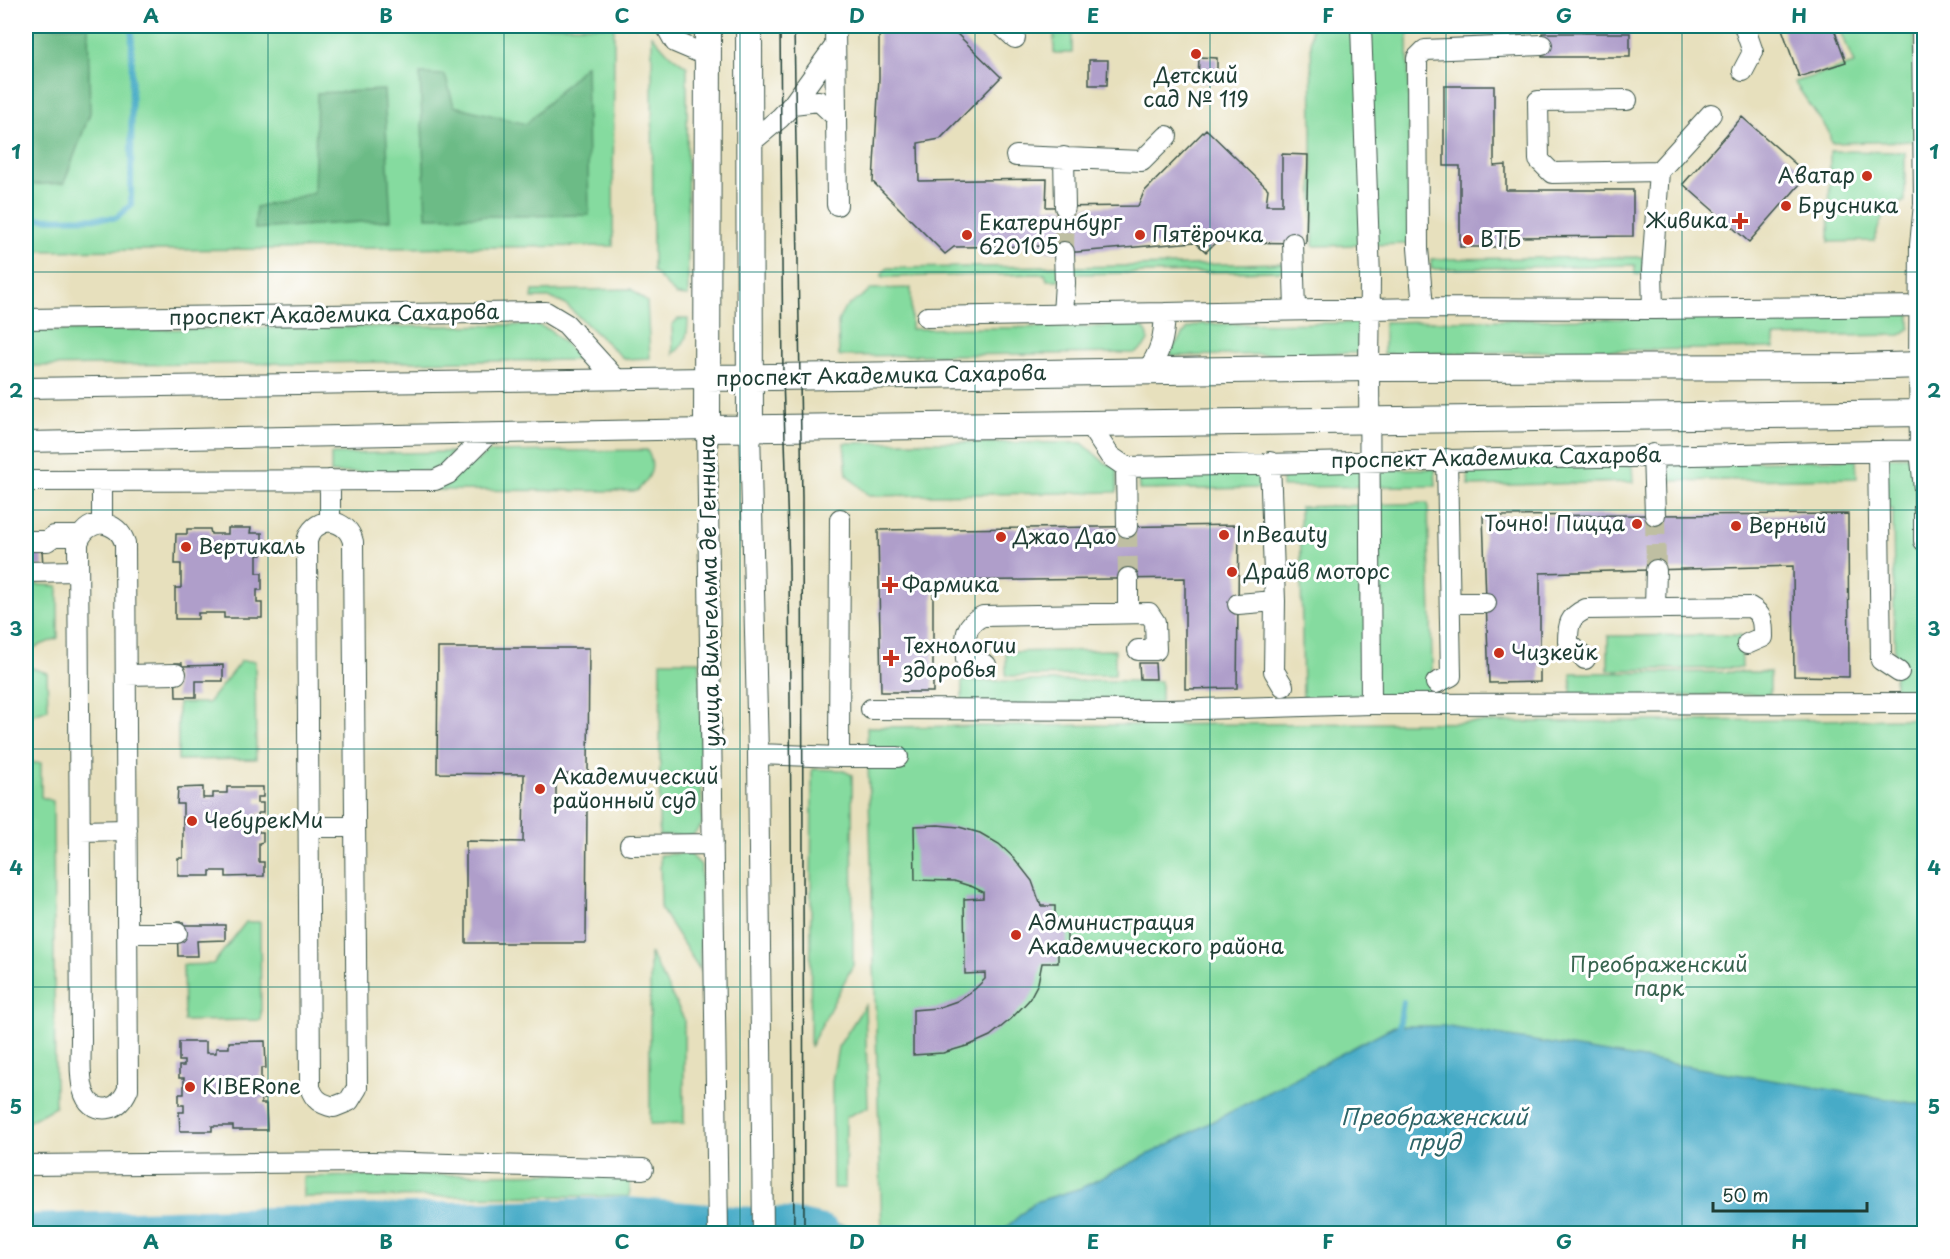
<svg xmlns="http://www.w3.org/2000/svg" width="1950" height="1259" font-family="'Playpen Sans',sans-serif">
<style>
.green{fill:#85db9f;stroke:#528c6a;stroke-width:1.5}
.forest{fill:#6cbb86;stroke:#467c5d;stroke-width:1.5}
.water{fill:#47abc7;stroke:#33747e;stroke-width:1.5}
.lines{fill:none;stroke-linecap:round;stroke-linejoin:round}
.stream{stroke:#47abc7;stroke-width:6}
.river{stroke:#47abc7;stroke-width:38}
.building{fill:#af9eca}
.minor-tunnel{stroke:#bfbfa2;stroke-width:20;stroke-dasharray:20 10;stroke-linecap:butt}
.minor-casing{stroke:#3d5549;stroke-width:22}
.major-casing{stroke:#3d5549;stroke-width:28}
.minor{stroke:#fff;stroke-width:20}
.major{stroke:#fff;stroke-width:26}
.tram{stroke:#1f3d34;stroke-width:1.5}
.grid{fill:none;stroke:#0f766e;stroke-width:1.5;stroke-opacity:0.55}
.poi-dot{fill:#c8321e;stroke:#fff;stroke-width:2}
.labels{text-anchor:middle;stroke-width:6;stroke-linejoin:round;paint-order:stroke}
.poi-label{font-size:21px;fill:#1f3d34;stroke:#fff;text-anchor:start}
.street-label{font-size:21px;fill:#1f3d34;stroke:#fff}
.park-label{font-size:21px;fill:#38644f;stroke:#fff}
.water-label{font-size:22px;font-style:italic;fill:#2d6467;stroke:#fff}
.neatline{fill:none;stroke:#0f766e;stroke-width:2}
.grid-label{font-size:20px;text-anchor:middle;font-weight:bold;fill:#0f766e}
</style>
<rect width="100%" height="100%" fill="#fff"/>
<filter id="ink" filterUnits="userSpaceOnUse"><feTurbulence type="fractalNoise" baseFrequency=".0167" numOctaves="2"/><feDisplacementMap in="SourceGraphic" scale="12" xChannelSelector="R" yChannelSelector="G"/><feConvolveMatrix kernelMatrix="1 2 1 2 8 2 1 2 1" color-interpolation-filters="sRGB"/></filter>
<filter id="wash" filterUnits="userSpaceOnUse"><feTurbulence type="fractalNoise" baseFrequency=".008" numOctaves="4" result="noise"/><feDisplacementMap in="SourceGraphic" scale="24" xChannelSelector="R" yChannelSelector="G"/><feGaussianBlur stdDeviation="1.35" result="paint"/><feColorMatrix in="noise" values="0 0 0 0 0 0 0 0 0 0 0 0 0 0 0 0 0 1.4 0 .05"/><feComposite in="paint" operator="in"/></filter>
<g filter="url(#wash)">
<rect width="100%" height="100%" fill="#e7e0bd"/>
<path class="green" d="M26,26H614L613,246L26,251Z
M1054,26H1072V53H1054Z
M1311,26H1408L1410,244L1313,246Z
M1839,26H1915V141L1831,143L1829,132L1794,82L1854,64Z
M652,35L667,52L687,67L688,296L676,295L653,271Z
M1830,151L1905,152V201C1885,210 1879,219 1875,241L1829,242Z
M1644,257L1642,272L1639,275L1635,274V265L1431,269V259Z
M1285,263L1286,271L1071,274V267Z
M1060,266L1059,280H1047L1045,274L882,277V273L888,268Z
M911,288V329L1141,326C1154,337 1148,345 1136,353L839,356L838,322L844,309L872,289Z
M631,289L647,302L650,358L624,359L566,305L551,298H532L533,291Z
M1910,314V328L1900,335L1774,337V348L1384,354V322Z
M678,319H688C688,335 686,344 673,354L672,325Z
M1358,323L1359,353L1172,356L1170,351L1188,328L1201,324Z
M537,325L550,330L582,360L26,366V331Z
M906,442L1082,443L1104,462L1117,468V492L869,496L847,475L844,443Z
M647,450C657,468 650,478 637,491L436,490L489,452Z
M453,452L441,466L430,471L331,473V454Z
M1924,456V699L1895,700L1893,509H1885L1883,457Z
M1856,459L1857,478L1658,481L1657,464Z
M1632,465L1633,482L1469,486L1467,468Z
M1282,469H1435L1436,486L1282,487Z
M1263,470V488L1139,490L1138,473Z
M1428,503L1433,699L1303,701L1300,507Z
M26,584L58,586V638L26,651Z
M1741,635L1742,668L1608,670V636Z
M1115,650V675L1006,676V652Z
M241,661H255L256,759L178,760V703H208Z
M661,661H700L702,825L693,835L659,836Z
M26,666L47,673L48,709L26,717Z
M1770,672V694L1571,698V673Z
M962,681H1161V703L962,706Z
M1924,719V1233H882L867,727Z
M26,754L28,755L33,763H41V797L53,801L55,1107L26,1123Z
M812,769L842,770L852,775L853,965L810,1047Z
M689,853L701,865L700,970L661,909L660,855Z
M246,922H260L261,1020L184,1021L183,965L213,964Z
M650,953L684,1019V1123L650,1124Z
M865,1005L868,1107L846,1117L845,1188H833L832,1081L838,1047Z
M632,1172L629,1196L303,1197V1177Z"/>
<path class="forest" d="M26,26H88L90,113L64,183L26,185Z
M586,65L589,215L426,217L420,74L445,75L454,106L526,124Z
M384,90L391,220L255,229L256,207L314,193L317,93Z"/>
<path class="water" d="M1394,1026H1443L1924,1105V1233H943L1002,1231L1035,1202L1081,1188L1177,1140Z
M836,1224L891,1233H836Z"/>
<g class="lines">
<path class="stream" d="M26,219L116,218L131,205L132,26
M1398,1034L1403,1002"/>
<path class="river" d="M26,1233L625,1216L732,1225L791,1227L822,1234"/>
</g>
<g id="blocks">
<path class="building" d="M879,26H949L1001,77L940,139L918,143L919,181L1047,179L1046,207L1138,206L1144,192L1206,129L1268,189L1266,205H1282V154L1308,155L1306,243L1216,242L1206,252L1195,242L1077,252H1046V246L954,247L945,254L873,182L879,78Z
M1781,26H1833L1846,62L1799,77Z
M1542,33H1630V57H1542Z
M1199,57L1217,58V83H1198Z
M1089,60H1108L1107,85H1089Z
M1444,86H1494V166L1506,165V190H1633V236L1506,237V247H1460V166H1444Z
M1742,117L1808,175L1749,242L1683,184Z
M1848,514L1849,677L1794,676L1793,566L1540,573V682L1489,683L1483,516Z
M1239,525L1237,688L1185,689V578L1112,579L933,581V692H881L878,530Z
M228,528H251L250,533H262V555H257V573H262V590H257V603H262V618H224V613H198V619H175V588H181V564H175L176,534H187V529H210L211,534H228Z
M26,550H42L43,566L26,567Z
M438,648H589L588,774H556V805H587L586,943H466V841L523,842L524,774L437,773Z
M175,663H182V666L223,665V681H196V697H176Z
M1139,663H1155L1156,679H1140Z
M203,787V798H213V793H227V787H263V797H257V803H263V813H258V832H263V842L259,843V862H264V876L226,877V871H210V876H178V858H183V804H177L178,788Z
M938,825L959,827L980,833L999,844L1014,858L1032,881L1041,906H1055V919H1067V951H1058V963H1042L1038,983L1029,1000L1011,1019L990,1036L970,1045L943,1053L913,1055V1010L937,1008L957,1001L975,989L985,979V973L965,974L964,899L983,898V892L973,887L954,881L915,880L914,826Z
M177,922H183L184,925H225V940L197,941L198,956H178Z
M265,1041L266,1068H261V1086H266V1099H261V1104H266L267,1130H233V1126H212V1131H180L179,1112H184V1105H179V1094H184V1078H179V1066H184V1061H179V1042H206V1053H216V1048H229V1042Z"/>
</g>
</g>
<g filter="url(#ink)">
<use href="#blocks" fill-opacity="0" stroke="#3d5549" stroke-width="1.5"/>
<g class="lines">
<path class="minor-tunnel" d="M1064,252L1065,207
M1655,515L1656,570
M1127,527L1128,578"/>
<defs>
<path id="minor" d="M666,26L675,42L708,56
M835,26L837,205
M1002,26L1015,38
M1361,26L1370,278L1369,368L1371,704
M1922,26L1924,204L1920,245L1919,365L1920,450L1924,489V541
M1743,71L1753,52L1744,26
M1627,100L1538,101L1539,160L1552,173L1659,171L1652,271L1653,309
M793,104L819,101L835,116
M750,143L780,118L793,104L835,46
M1016,156L1142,161L1167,136
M1064,157L1065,207
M1659,171L1711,114
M1293,243L1295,310
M1423,308L1418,248L1417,58L1425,50L1542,45
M1063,314L1065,283L1064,252
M927,317L1165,313
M26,319L546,312L566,324L615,378
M1146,373C1161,351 1164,339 1165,313L1423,308L1653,309L1924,306
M26,388L707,378
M1088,423L1110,456L1126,467L1924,450
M750,429L758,754L763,1234
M26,442L707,429L718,1234
M1878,452L1881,660L1899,672
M1653,454L1655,515
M1270,462L1275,601L1274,671L1283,686
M1126,467L1127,527
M26,481L435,480L448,474L488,434
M102,481V523
M330,521C342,524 350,529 353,542L357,1088L349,1101L334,1107C321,1104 314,1100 310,1087L307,541C310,529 318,523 330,521Z
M330,521V480
M102,523C114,526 121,531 125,543L128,1089C124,1098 119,1106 109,1108C74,1114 81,1060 81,1040L78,543C82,531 89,525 102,523Z
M26,541H47L54,536H80
M26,572L78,571
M1128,578V613
M1450,603H1486
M1238,604L1275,601
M1655,607L1656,570
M1585,659L1568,642C1568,624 1569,617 1586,609L1750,607C1763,614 1763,623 1763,637L1747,644
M986,665L966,660C966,640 962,625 983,616L1149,613L1155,622L1156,650H1138
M126,675L176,674
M1436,683L1451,676L1447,459
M871,709L1167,710L1371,704L1924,703
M758,754L839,757L840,519
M839,757H898
M308,827H355
M80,831L127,830
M630,845L713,844
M128,933H177
M26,1165L372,1162L643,1169"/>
<path id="major" d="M708,26L707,429L1924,413
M749,26L750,429
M707,378L1369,368L1850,367L1924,365"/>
</defs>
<use href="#minor" class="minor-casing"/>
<use href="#major" class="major-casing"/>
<use href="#minor" class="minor"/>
<use href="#major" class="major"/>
<path class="tram" d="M780,26L783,377L789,565L794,1234
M794,26L802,498L804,1234"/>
</g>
</g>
<path class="grid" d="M268,26V1234M504,26V1234M740,26V1234M975,26V1234M1210,26V1234M1446,26V1234M1682,26V1234M26,272H1924M26,510H1924M26,749H1924M26,987H1924"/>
<g class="poi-dot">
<circle cx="1196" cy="54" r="6"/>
<circle cx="1867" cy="176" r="6"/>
<circle cx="1786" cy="206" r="6"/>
<path d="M1737 212h6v6h6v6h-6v6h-6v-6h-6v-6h6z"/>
<circle cx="967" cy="235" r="6"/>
<circle cx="1140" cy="235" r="6"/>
<circle cx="1468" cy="240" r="6"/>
<circle cx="1637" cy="524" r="6"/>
<circle cx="1736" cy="526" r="6"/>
<circle cx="1224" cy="535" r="6"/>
<circle cx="1001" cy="537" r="6"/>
<circle cx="186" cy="547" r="6"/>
<circle cx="1232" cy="572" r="6"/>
<path d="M887 576h6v6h6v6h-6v6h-6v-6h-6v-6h6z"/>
<circle cx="1499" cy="653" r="6"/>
<path d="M888 649h6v6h6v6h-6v6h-6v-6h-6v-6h6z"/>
<circle cx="540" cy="789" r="6"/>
<circle cx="192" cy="821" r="6"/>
<circle cx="1016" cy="935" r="6"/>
<circle cx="190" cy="1087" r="6"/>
</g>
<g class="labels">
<g class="poi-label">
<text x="1196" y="83" text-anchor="middle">Детский<tspan x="1196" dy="24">сад № 119</tspan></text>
<text x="1855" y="183" text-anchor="end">Аватар</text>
<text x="1798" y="213">Брусника</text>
<text x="1728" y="228" text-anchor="end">Живика</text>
<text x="979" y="230">Екатеринбург<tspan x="979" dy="24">620105</tspan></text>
<text x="1152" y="242">Пятёрочка</text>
<text x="1480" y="247">ВТБ</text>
<text x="1625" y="531" text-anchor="end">Точно! Пицца</text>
<text x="1748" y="533">Верный</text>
<text x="1236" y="542">InBeauty</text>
<text x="1013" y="544">Джао Дао</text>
<text x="198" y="554">Вертикаль</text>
<text x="1244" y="579">Драйв моторс</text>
<text x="902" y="592">Фармика</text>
<text x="903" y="653">Технологии<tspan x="903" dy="24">здоровья</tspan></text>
<text x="1511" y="660">Чизкейк</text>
<text x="552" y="784">Академический<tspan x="552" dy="24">районный суд</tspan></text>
<text x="204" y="828">ЧебурекМи</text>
<text x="1028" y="930">Администрация<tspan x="1028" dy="24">Академического района</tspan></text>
<text x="202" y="1094">KIBERone</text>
</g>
<g class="street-label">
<text transform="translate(334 315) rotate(-1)" y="7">проспект Академика Сахарова</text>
<text transform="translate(881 376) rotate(-1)" y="7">проспект Академика Сахарова</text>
<text transform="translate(1496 458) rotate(-1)" y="7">проспект Академика Сахарова</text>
<text transform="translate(710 591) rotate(-91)" y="7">улица Вильгельма де Геннина</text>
</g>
<g class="park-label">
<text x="1659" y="972">Преображенский<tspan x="1659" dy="24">парк</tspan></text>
</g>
<g class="water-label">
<text x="1434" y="1125">Преображенский<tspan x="1434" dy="25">пруд</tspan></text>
</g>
</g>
<rect width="1950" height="1259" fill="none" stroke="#fff" stroke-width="66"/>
<path d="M1713 1202v9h154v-9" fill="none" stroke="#1f3d34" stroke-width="3"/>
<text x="1722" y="1202" font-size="18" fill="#1f3d34" stroke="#ffffff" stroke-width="4.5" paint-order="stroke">50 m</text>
<rect x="33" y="33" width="1884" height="1193" class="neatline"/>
<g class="grid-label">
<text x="151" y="23">A</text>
<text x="386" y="23">B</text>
<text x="622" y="23">C</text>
<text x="857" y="23">D</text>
<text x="1093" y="23">E</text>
<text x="1328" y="23">F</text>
<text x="1564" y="23">G</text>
<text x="1799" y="23">H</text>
<text x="16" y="159">1</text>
<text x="1934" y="159">1</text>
<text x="16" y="398">2</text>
<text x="1934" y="398">2</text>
<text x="16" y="636">3</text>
<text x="1934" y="636">3</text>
<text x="16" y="875">4</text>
<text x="1934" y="875">4</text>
<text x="16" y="1114">5</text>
<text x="1934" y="1114">5</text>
<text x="151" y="1249">A</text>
<text x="386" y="1249">B</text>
<text x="622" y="1249">C</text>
<text x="857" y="1249">D</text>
<text x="1093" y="1249">E</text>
<text x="1328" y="1249">F</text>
<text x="1564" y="1249">G</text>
<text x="1799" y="1249">H</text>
</g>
</svg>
